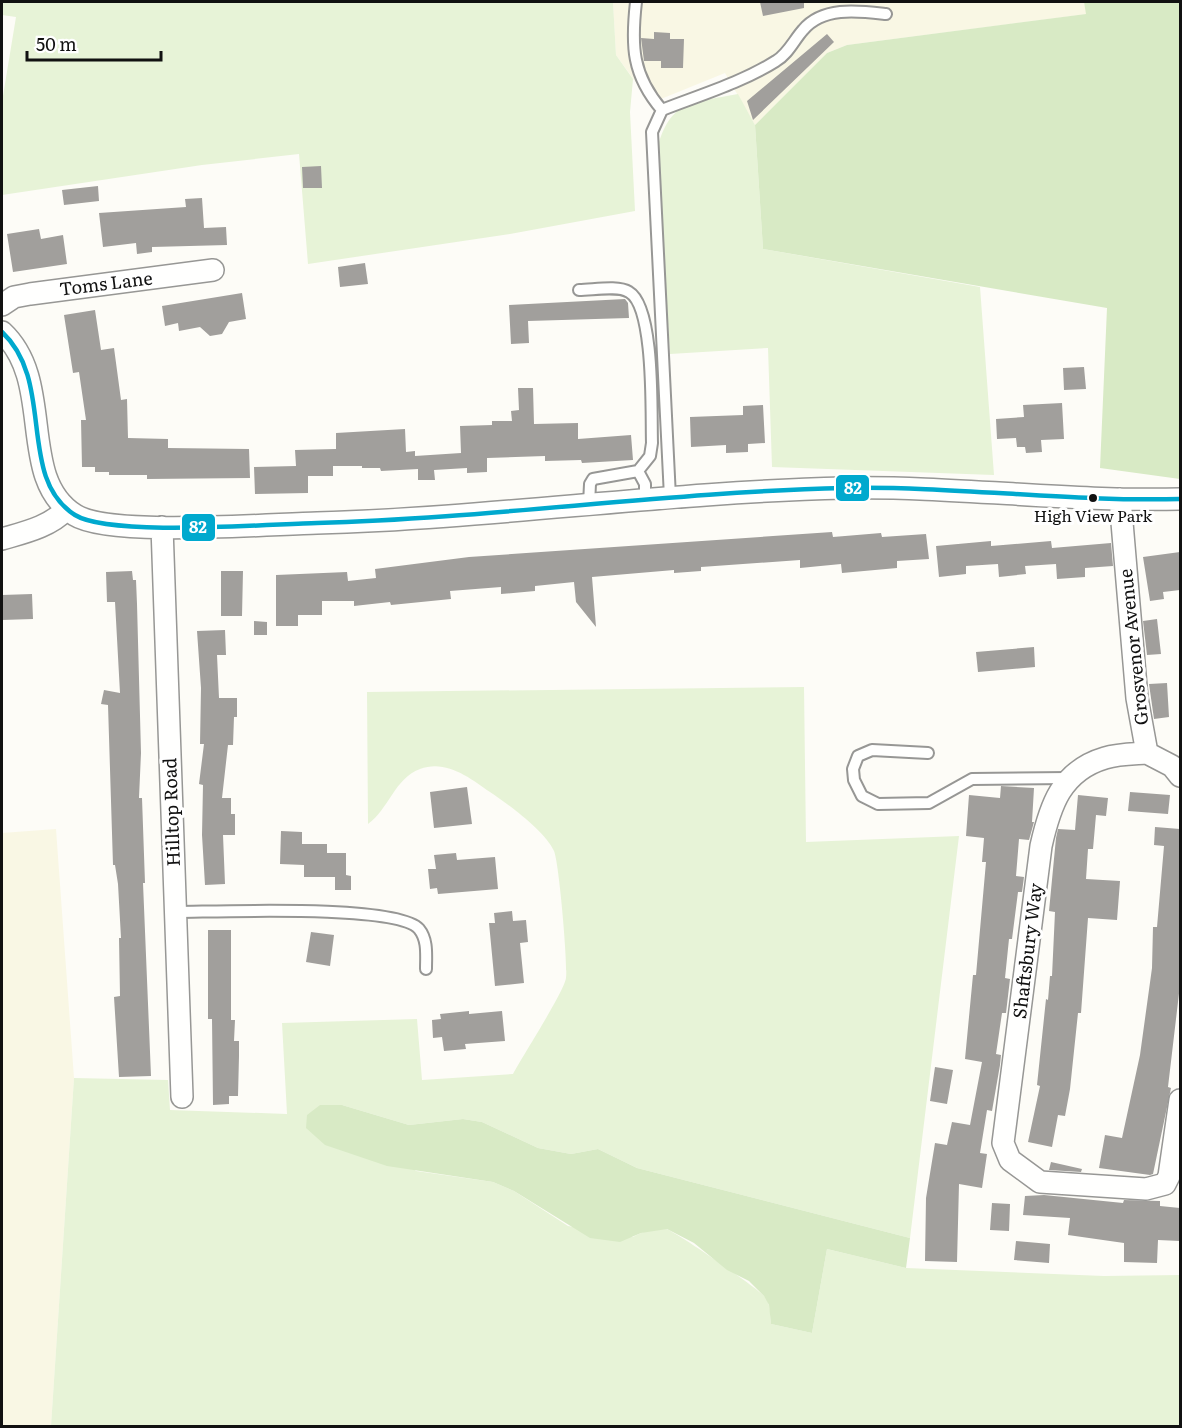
<svg xmlns="http://www.w3.org/2000/svg" width="1182" height="1428" font-family="Literata,serif">
<style>
.farmland{fill:#f9f7e4}
.green{fill:#e7f3d7}
.forest{fill:#d8eac5}
.building{fill:#a19f9c}
.lines{fill:none;stroke-linecap:round;stroke-linejoin:round}
.lane-casing{stroke:#979795;stroke-width:14}
.street-casing{stroke:#979795;stroke-width:24}
.lane{stroke:#fffffe;stroke-width:10}
.street{stroke:#fffffe;stroke-width:21}
.bus-1-casing{stroke:#fff;stroke-width:9}
.bus-1{stroke:#00a9ce;stroke-width:4.5}
.bus-dot{fill:#111;stroke:#fff;stroke-width:2}
.labels{text-anchor:middle;stroke-width:6;stroke-linejoin:round;paint-order:stroke}
.bus-label{font-size:16px;fill:#111;stroke:#fff}
.street-label{font-size:18px;fill:#111;stroke:#fff}
.line-badge{stroke:#fff;stroke-width:2}
.badge-label{font-size:16px;text-anchor:middle;font-weight:bold;fill:#fff}
</style>
<rect width="100%" height="100%" fill="#fdfcf7"/>
<path class="farmland" d="M613,2H1084L1087,14L847,45L827,53L755,125L725,73L656,101L648,99L616,55Z
M56,829L74,1078L51,1426H2V833Z"/>
<path class="green" d="M2,2H613L616,55L633,79L630,112L635,211L510,234L308,264L299,154L202,165L2,195V102L16,17L2,15Z
M738,94L755,125L763,249L980,287L994,475L772,467L768,348L670,354L657,150C670,99 692,103 738,94Z
M804,687L806,842L959,836L910,1238L637,1168L598,1149L571,1154L538,1148L482,1122L463,1119L409,1125L342,1105L416,1171L493,1182L514,1191L568,1226L633,1237C641,1232 654,1228 664,1228C672,1229 759,1289 765,1297C771,1305 770,1314 771,1324L812,1333L827,1249L906,1268L1104,1276L1180,1275V1426H51L74,1078L168,1080L170,1110L287,1114L282,1023L417,1019L422,1080L513,1074C522,1057 564,992 566,978C568,964 559,862 554,851C545,831 509,805 490,792C470,778 446,759 420,769C394,779 389,809 368,824L367,692Z"/>
<path class="forest" d="M1084,2H1180V479L1100,468L1107,308L763,249L755,125L827,53L847,45L1086,14Z
M320,1105H342L409,1125L463,1119L482,1122L538,1148L571,1154L598,1149L637,1168L910,1238L906,1268L827,1249L812,1333L771,1324L769,1305L764,1296L749,1281L727,1270L694,1243L667,1229L641,1233L620,1242L590,1238L514,1191L493,1182L387,1166L325,1145L306,1128L307,1115Z"/>
<path class="building" d="M760,2H804V8L763,16Z
M654,32L670,33V39H684L683,68H661V61H644L641,38L654,39Z
M827,34L834,42L753,120L747,101Z
M321,166L322,188H303L302,167Z
M98,186L99,201L64,205L62,190Z
M202,198L204,228L226,227L227,245L152,247V252L137,254L136,243L103,247L99,213L186,207L185,199Z
M39,229L41,239L63,235L67,264L13,272L7,234Z
M365,263L368,284L340,287L338,267Z
M242,293L246,319L229,322L222,334L210,336L200,327L179,331L178,323L165,326L162,306Z
M625,299L628,303L629,318L528,321L529,343L511,344L509,305Z
M95,310L101,350L114,348L121,400L127,399L128,438L168,439V448L249,449L250,478L147,479V475H109V472H95V467H82L81,420H86L79,372L73,373L64,315Z
M1084,367L1086,389L1064,390L1063,368Z
M518,388H533L534,424L578,423V439L631,435L633,460L582,463L581,460L545,461V456L487,458V472L467,473V468L434,470L435,480H418V469L381,471L380,468H362V466H333V476H308V493L255,494L254,467L296,466L295,450L336,449V433L405,429L406,452L415,451V456L461,453L460,426L492,425V421H512L511,411L519,410Z
M1062,403L1064,439L1041,440L1042,452L1026,453L1025,447H1017L1016,438L997,439L996,419L1024,417L1023,405Z
M763,405L765,443L748,444V452L726,453V445L691,447L690,417L743,415V406Z
M832,532L833,537L881,533L882,537L926,534L929,559L897,561V568L842,573L841,564L800,568V560L701,567V571L674,573V570L592,577L596,627L576,602L574,582L535,586V591L501,594V587L450,591L451,599L391,605L390,602L354,606V601H322V615H298V626H276V575L347,572L348,581L376,578L375,569L469,557Z
M991,541V546L1051,541L1052,548L1111,543L1113,566L1085,568V577L1057,579L1056,564L1025,566L1026,574L999,577L998,564L966,566V574L939,577L936,546Z
M1180,552V590L1163,592L1164,599L1150,601L1143,557Z
M132,571L133,580H136L137,604L141,753L139,798H142L145,883H143L151,1076L119,1077L114,997L120,996L119,938H121L118,884L115,865H113L108,705L101,704L104,690L120,693L115,602H107L106,572Z
M221,571H243L242,616H221Z
M32,594L33,619L2,620V595Z
M1157,619L1161,654L1147,655L1143,621Z
M254,621L267,622V635H254Z
M225,630L226,655H217L219,698H237V717H234L233,745H228L222,798H231V814H235V835H223L225,884L205,885L202,835L203,785L199,784L204,744H200L201,688L197,631Z
M1034,647L1035,667L978,672L976,652Z
M1167,683L1169,717L1154,719L1149,684Z
M1001,786L1034,788L1032,822H1034L1029,840L1019,839L1016,876L1024,877L1022,892H1018L1012,939H1009L1005,978L1010,979L1006,1013H1002L996,1054L1001,1055L1000,1065L992,1111L987,1110L980,1153L987,1154L982,1188L959,1184L957,1262L925,1261L926,1198L935,1143L947,1145L952,1122L970,1125L982,1062L965,1059L973,975H976L986,862H982L984,838L966,836L969,795L1000,798Z
M467,787L472,824L434,828L430,792Z
M1130,792L1170,795L1168,814L1128,811Z
M1078,795L1108,798L1106,816L1096,815L1093,849H1088L1086,879L1120,881L1117,920L1088,918L1081,1013H1078L1070,1089L1065,1116L1058,1115L1052,1147L1028,1142L1040,1086L1037,1085L1046,999L1048,1000L1050,976H1052L1055,912L1049,911L1056,838L1058,829L1075,830Z
M1155,827L1180,829V985L1168,1087L1171,1088L1153,1174L1150,1175L1099,1168L1105,1135L1122,1138L1140,1055L1152,968L1153,927H1157L1164,846L1154,845Z
M281,831L302,832V844H327V853H346V875L351,876V890H335V877H304V865L280,864Z
M456,853L457,860L495,857L498,889L438,894L437,888L430,889L428,869H436L434,855Z
M512,911L513,921L526,920L528,942L520,943L524,983L495,986L489,923H495L494,913Z
M208,930H231V1020H235L234,1041H239V1056L238,1096H229V1104L213,1105L212,1019H208Z
M311,932L334,935L330,966L306,962Z
M469,1011V1014L502,1011L505,1041L465,1044L466,1049L444,1051L442,1037L433,1038L432,1020L441,1019L440,1014Z
M935,1067L953,1070L947,1104L930,1101Z
M1051,1162L1082,1169L1081,1172L1049,1170Z
M1044,1195L1123,1203L1124,1200L1160,1201V1206L1180,1208V1241L1158,1240L1157,1263L1124,1262V1243L1068,1235L1070,1218L1023,1215L1025,1196Z
M992,1203L1010,1204L1009,1231L990,1230Z
M1016,1241L1050,1244L1049,1263L1014,1260Z"/>
<g class="lines">
<defs>
<path id="lane" d="M636,2C631,46 632,75 662,110
M579,290C593,290 618,285 629,292C655,307 651,414 652,443L650,456L638,471
M670,497L652,132L662,110C700,95 741,83 776,61C788,54 794,40 803,30C823,6 859,11 886,14
M589,504L590,484L593,479L638,471L645,484V499
M928,753L872,750L858,756L853,769L854,780L862,796L878,804L929,803L972,779L1069,778
M176,912C216,912 396,904 419,929C428,940 426,955 426,969"/>
<path id="street" d="M2,305L14,297L30,294L213,270
M2,332C56,382 16,478 75,515C110,537 269,524 317,523C493,518 668,492 844,488C956,486 1068,502 1180,499
M1120,499L1137,698L1147,753
M162,527L182,1097
M2,539C26,532 49,527 67,509
M1147,753C1134,754 1118,754 1105,758C1061,771 1050,806 1041,846L1003,1143L1010,1160L1040,1182L1146,1189L1165,1184L1169,1176L1180,1100
M1147,753L1172,766L1180,776"/>
</defs>
<use href="#lane" class="lane-casing"/>
<use href="#street" class="street-casing"/>
<use href="#lane" class="lane"/>
<use href="#street" class="street"/>
<defs>
<path id="bus-1" d="M2,332C56,382 16,478 75,515C110,537 269,524 317,523C493,518 668,492 844,488C956,486 1068,502 1180,499"/>
</defs>
<use href="#bus-1" class="bus-1-casing"/>
<use href="#bus-1" class="bus-1"/>
</g>
<circle class="bus-dot" cx="1093" cy="498" r="5"/>
<g class="labels">
<g class="bus-label">
<text x="1093" y="522">High View Park</text>
</g>
<g class="street-label">
<text transform="translate(106 284) rotate(-7)" y="6">Toms Lane</text>
<text transform="translate(1134 647) rotate(-96)" y="6">Grosvenor Avenue</text>
<text transform="translate(172 812) rotate(-92)" y="6">Hilltop Road</text>
<text transform="translate(1028 951) rotate(-83)" y="6">Shaftsbury Way</text>
</g>
</g>
<g class="line-badge">
<rect x="835" y="474" width="35" height="28" rx="6" fill="#00a9ce"/>
<rect x="181" y="513" width="35" height="29" rx="6" fill="#00a9ce"/>
</g>
<g class="badge-label">
<text x="853" y="494">82</text>
<text x="198" y="533">82</text>
</g>
<rect width="1182" height="1428" fill="none" stroke="#111111" stroke-width="6"/>
<path d="M27 51v9h134v-9" fill="none" stroke="#111111" stroke-width="3"/>
<text x="36" y="51" font-size="18" fill="#111111" stroke="#ffffff" stroke-width="4.5" paint-order="stroke">50 m</text>
</svg>
